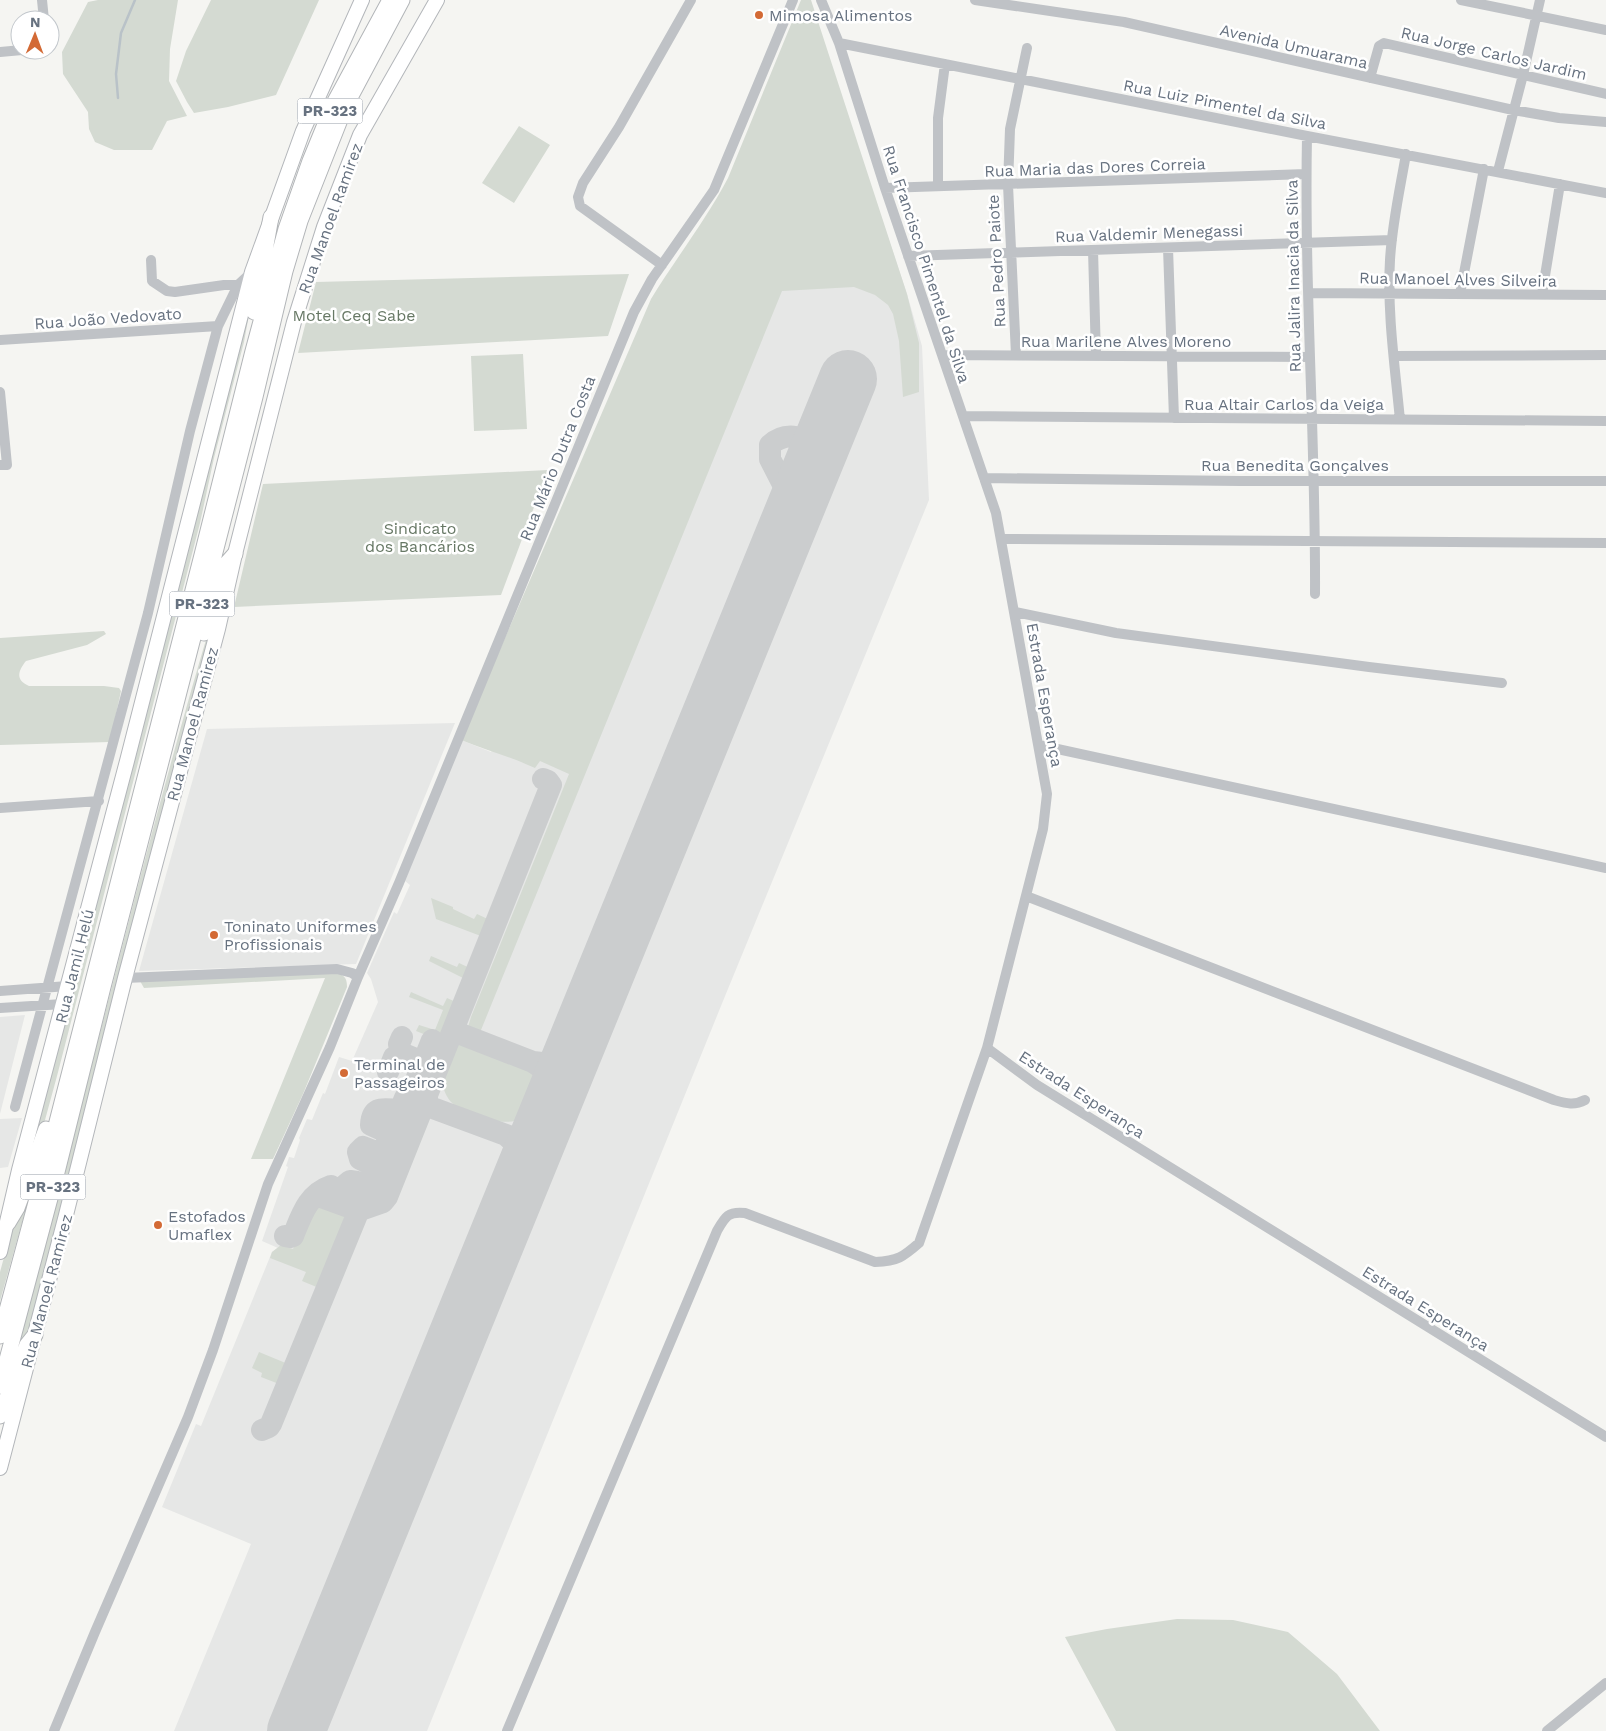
<svg xmlns="http://www.w3.org/2000/svg" width="1606" height="1731" font-family="'Work Sans',sans-serif">
<style>
.built{fill:#e6e7e6}
.green{fill:#d4dad2}
.lines{fill:none;stroke-linecap:round;stroke-linejoin:round}
.stream{stroke:#b9c2c8;stroke-width:2.5}
.taxiway{stroke:#cbcdce;stroke-width:22}
.runway{stroke:#cbcdce;stroke-width:58}
.major-casing{stroke:#b3b6ba;stroke-width:16}
.highway-casing{stroke:#b2b5b8;stroke-width:17}
.minor{stroke:#bfc2c6;stroke-width:10}
.major{stroke:#fff;stroke-width:14}
.highway{stroke:#fff;stroke-width:15}
.poi-dot{fill:#d36a35;stroke:#fff;stroke-width:2}
.labels{text-anchor:middle;stroke-width:5;stroke-linejoin:round;paint-order:stroke}
.shield{fill:#fff;stroke:#959ca6;stroke-width:1}
.shield-label{font-size:15px;font-weight:bold;fill:#677280}
.poi-label{font-size:16px;fill:#677280;stroke:#fff;text-anchor:start}
.street-label{font-size:16px;fill:#677280;stroke:#fff}
.park-label{font-size:16px;fill:#677865;stroke:#fff}
</style>
<rect width="100%" height="100%" fill="#f5f5f2"/>
<path class="built" d="M871,186L907,294L922,346L929,500L723,1001L427,1731H174L251,1544L162,1507L196,1424L201,1426L272,1252L278,1248L262,1241L288,1167L286,1166L289,1157L294,1158L300,1140L299,1138L307,1119L312,1120L323,1093L325,1094L339,1057L352,1061L378,1002L371,979L367,973L394,912L397,914L410,885L405,881L461,740L491,752L745,250Z
M455,723L356,964L139,971L207,729Z
M25,1015L0,1114V1017Z
M22,1118L8,1167L0,1168V1119Z"/>
<path class="green" d="M98,0H178L170,49L169,81L187,116L167,121L152,150H114L95,142L89,129L88,112L63,74L62,52L88,2Z
M211,0H319L276,95L228,107L194,113L187,102L176,81L186,51Z
M801,0H811L907,294L919,343V392L903,397L899,341L893,314L888,305L875,295L854,287L782,291L481,1030L476,1032L468,1027L471,1017L569,774L540,761L535,768C511,757 486,750 461,740L651,299C676,258 706,220 728,178Z
M519,126L550,145L514,203L482,183Z
M629,274L608,336L298,353L316,282Z
M255,282L244,342L214,458L200,523L57,1076L45,1120L28,1167L37,1120Z
M523,354L527,429L474,431L471,356Z
M548,470L501,595L234,607L263,484Z
M222,589L33,1319L11,1374L10,1373C81,1122 138,866 213,616Z
M104,631L106,634L87,645L26,661C18,671 15,680 29,686H104L119,688L121,691L110,742L0,745V638Z
M431,898L453,907V909L474,919L477,914L492,921L486,938L436,919Z
M431,956L457,967L459,963L474,970L469,981L429,961Z
M335,972C344,975 347,977 347,987L303,1094L273,1159H251L325,978L144,988L140,981Z
M411,992L443,1006L447,998L458,1003L444,1042L416,1031L419,1025L435,1030L443,1010L409,997Z
M458,1039L543,1073C538,1088 534,1109 521,1118C507,1129 464,1114 452,1103C447,1098 443,1090 443,1083C442,1071 453,1051 458,1039Z
M39,1165L21,1226L0,1301V1272L3,1261L13,1229Z
M314,1202H323L349,1213L319,1288L302,1281L306,1272L270,1258L272,1252L281,1245L293,1249Z
M259,1352L288,1364L279,1384L261,1377L262,1373L252,1368Z
M1177,1619L1233,1620L1288,1632L1337,1674L1380,1731H1116L1065,1637L1107,1629Z"/>
<g class="lines">
<path class="stream" d="M118,98L116,74L121,33L135,0"/>
<path class="taxiway" d="M792,517V502L770,459V445C786,430 803,438 821,445
M453,1031L533,1062L551,1064L570,1059
M402,1037L399,1044L401,1053L437,1068
M533,1062L548,1072L557,1092
M388,1072L394,1057L401,1053
M397,1110C384,1109 372,1105 371,1125L391,1134L393,1140L399,1144
M416,1122L413,1115L416,1107L420,1102L430,1107L427,1103V1095L551,785L548,781L543,779
M508,1137C521,1147 524,1156 524,1172
M372,1162H366L360,1159L358,1152L363,1147L389,1157L394,1162
M344,1191V1186L350,1181L357,1182L361,1187
M321,1197L354,1209H363L383,1202L387,1197L421,1112L425,1108L430,1107L514,1138L531,1135L540,1128L545,1121
M285,1236L290,1237L293,1236C302,1214 308,1194 331,1186
M262,1430L269,1427L271,1424L405,1098L410,1095L432,1040"/>
<path class="runway" d="M296,1731L848,379"/>
<defs>
<path id="major" d="M0,1252L19,1170L127,761L252,272L303,131L362,0
M0,1468L66,1215L125,978L218,629L235,554L294,322L324,227L360,135L437,0"/>
<path id="highway" d="M254,312L271,217
M204,633L227,563L235,554
M8,1223L17,1208L46,1129
M0,1336L45,1169L202,555L253,351L286,229L310,161L333,105L390,0
M0,1386L57,1172L103,987L255,397L285,271L300,221L345,107L402,0
M0,1416L27,1345L35,1335"/>
</defs>
<use href="#major" class="major-casing"/>
<use href="#highway" class="highway-casing"/>
<path class="minor" d="M42,0L44,20
M821,0L839,43L885,188L996,513L1047,794L1043,829L987,1048L1037,1085L1606,1437
M975,0L1124,22L1513,110L1559,118L1606,122
M1461,0L1606,30
M839,43L1307,136L1606,193
M0,52L22,50
M1370,78L1379,46L1384,43L1606,94
M1307,136C1304,289 1316,442 1315,594
M1498,171L1523,75L1540,0
M938,186V118L945,64
M885,188L1306,174
M1168,248L1174,418
M1093,250L1096,356
M908,256L1392,240
M151,260L152,281L167,291L175,292L224,285H238
M662,265L580,206L578,197L583,183L619,127L691,0
M1309,293L1606,295
M1460,294L1484,169
M1542,294L1560,184
M0,340L218,326
M942,355L1310,357
M1016,355L1008,185L1010,129L1027,48
M1394,356L1606,355
M0,392L7,465H0
M963,416L1606,421
M1400,420C1395,367 1387,313 1390,260C1392,224 1400,189 1406,154
M984,478L1240,481H1606
M1001,539L1606,543
M1015,612L1116,633L1369,667L1502,683
M1039,745L1606,868
M0,808L99,801
M1026,896L1554,1100C1565,1103 1574,1106 1585,1100
M358,977L399,883L634,312L652,279L714,190L793,0
M0,991L68,986
M0,1008L63,1004
M15,1107L148,613L190,431L218,326L238,285L252,272
M54,1731L95,1632L188,1417L213,1350L268,1184L330,1047L358,977L352,973L337,969L125,978
M507,1731L717,1231C725,1217 728,1211 745,1213L875,1262C898,1261 903,1257 919,1243L987,1048
M1547,1731L1606,1683"/>
<use href="#major" class="major"/>
<use href="#highway" class="highway"/>
</g>
<g class="poi-dot">
<circle cx="759" cy="15" r="5"/>
<circle cx="214" cy="935" r="5"/>
<circle cx="344" cy="1073" r="5"/>
<circle cx="158" cy="1225" r="5"/>
</g>
<g class="labels">
<g class="shield">
<rect x="297.5" y="98.5" width="65" height="25" rx="4"/>
<rect x="169.5" y="591.5" width="65" height="25" rx="4"/>
<rect x="20.5" y="1174.5" width="65" height="25" rx="4"/>
</g>
<g class="shield-label">
<text x="330" y="116">PR-323</text>
<text x="202" y="609">PR-323</text>
<text x="53" y="1192">PR-323</text>
</g>
<g class="poi-label">
<text x="769" y="21">Mimosa Alimentos</text>
<text x="224" y="932">Toninato Uniformes<tspan x="224" dy="18">Profissionais</tspan></text>
<text x="354" y="1070">Terminal de<tspan x="354" dy="18">Passageiros</tspan></text>
<text x="168" y="1222">Estofados<tspan x="168" dy="18">Umaflex</tspan></text>
</g>
<g class="street-label">
<text transform="translate(1294 46) rotate(13)" y="6">Avenida Umuarama</text>
<text transform="translate(1494 53) rotate(13)" y="6">Rua Jorge Carlos Jardim</text>
<text transform="translate(1225 104) rotate(11)" y="6">Rua Luiz Pimentel da Silva</text>
<text transform="translate(1095 167) rotate(-2)" y="6">Rua Maria das Dores Correia</text>
<text transform="translate(330 218) rotate(-70)" y="6">Rua Manoel Ramirez</text>
<text transform="translate(1149 233) rotate(-2)" y="6">Rua Valdemir Menegassi</text>
<text transform="translate(996 261) rotate(-93)" y="6">Rua Pedro Paiote</text>
<text transform="translate(927 264) rotate(72)" y="6">Rua Francisco Pimentel da Silva</text>
<text transform="translate(1293 276) rotate(-91)" y="6">Rua Jalira Inacia da Silva</text>
<text transform="translate(1458 279) rotate(1)" y="6">Rua Manoel Alves Silveira</text>
<text transform="translate(108 318) rotate(-4)" y="6">Rua João Vedovato</text>
<text x="1126" y="347">Rua Marilene Alves Moreno</text>
<text x="1284" y="410">Rua Altair Carlos da Veiga</text>
<text transform="translate(557 458) rotate(-68)" y="6">Rua Mário Dutra Costa</text>
<text x="1295" y="471">Rua Benedita Gonçalves</text>
<text transform="translate(1045 695) rotate(80)" y="6">Estrada Esperança</text>
<text transform="translate(192 724) rotate(-75)" y="6">Rua Manoel Ramirez</text>
<text transform="translate(74 966) rotate(-76)" y="6">Rua Jamil Helú</text>
<text transform="translate(1082 1094) rotate(33)" y="6">Estrada Esperança</text>
<text transform="translate(46 1291) rotate(-75)" y="6">Rua Manoel Ramirez</text>
<text transform="translate(1426 1308) rotate(32)" y="6">Estrada Esperança</text>
</g>
<g class="park-label">
<text x="354" y="321">Motel Ceq Sabe</text>
<text x="420" y="534">Sindicato<tspan x="420" dy="18">dos Bancários</tspan></text>
</g>
</g>
<g transform="translate(35 35) rotate(1)"><circle r="24" fill="#ffffff" stroke="#c2c7cc"/>
<path d="M0-4L9 19L0 12L-9 19Z" fill="#d36a35"/>
<text y="-8" font-size="14" font-weight="bold" text-anchor="middle" fill="#677280">N</text>
</g>
</svg>
